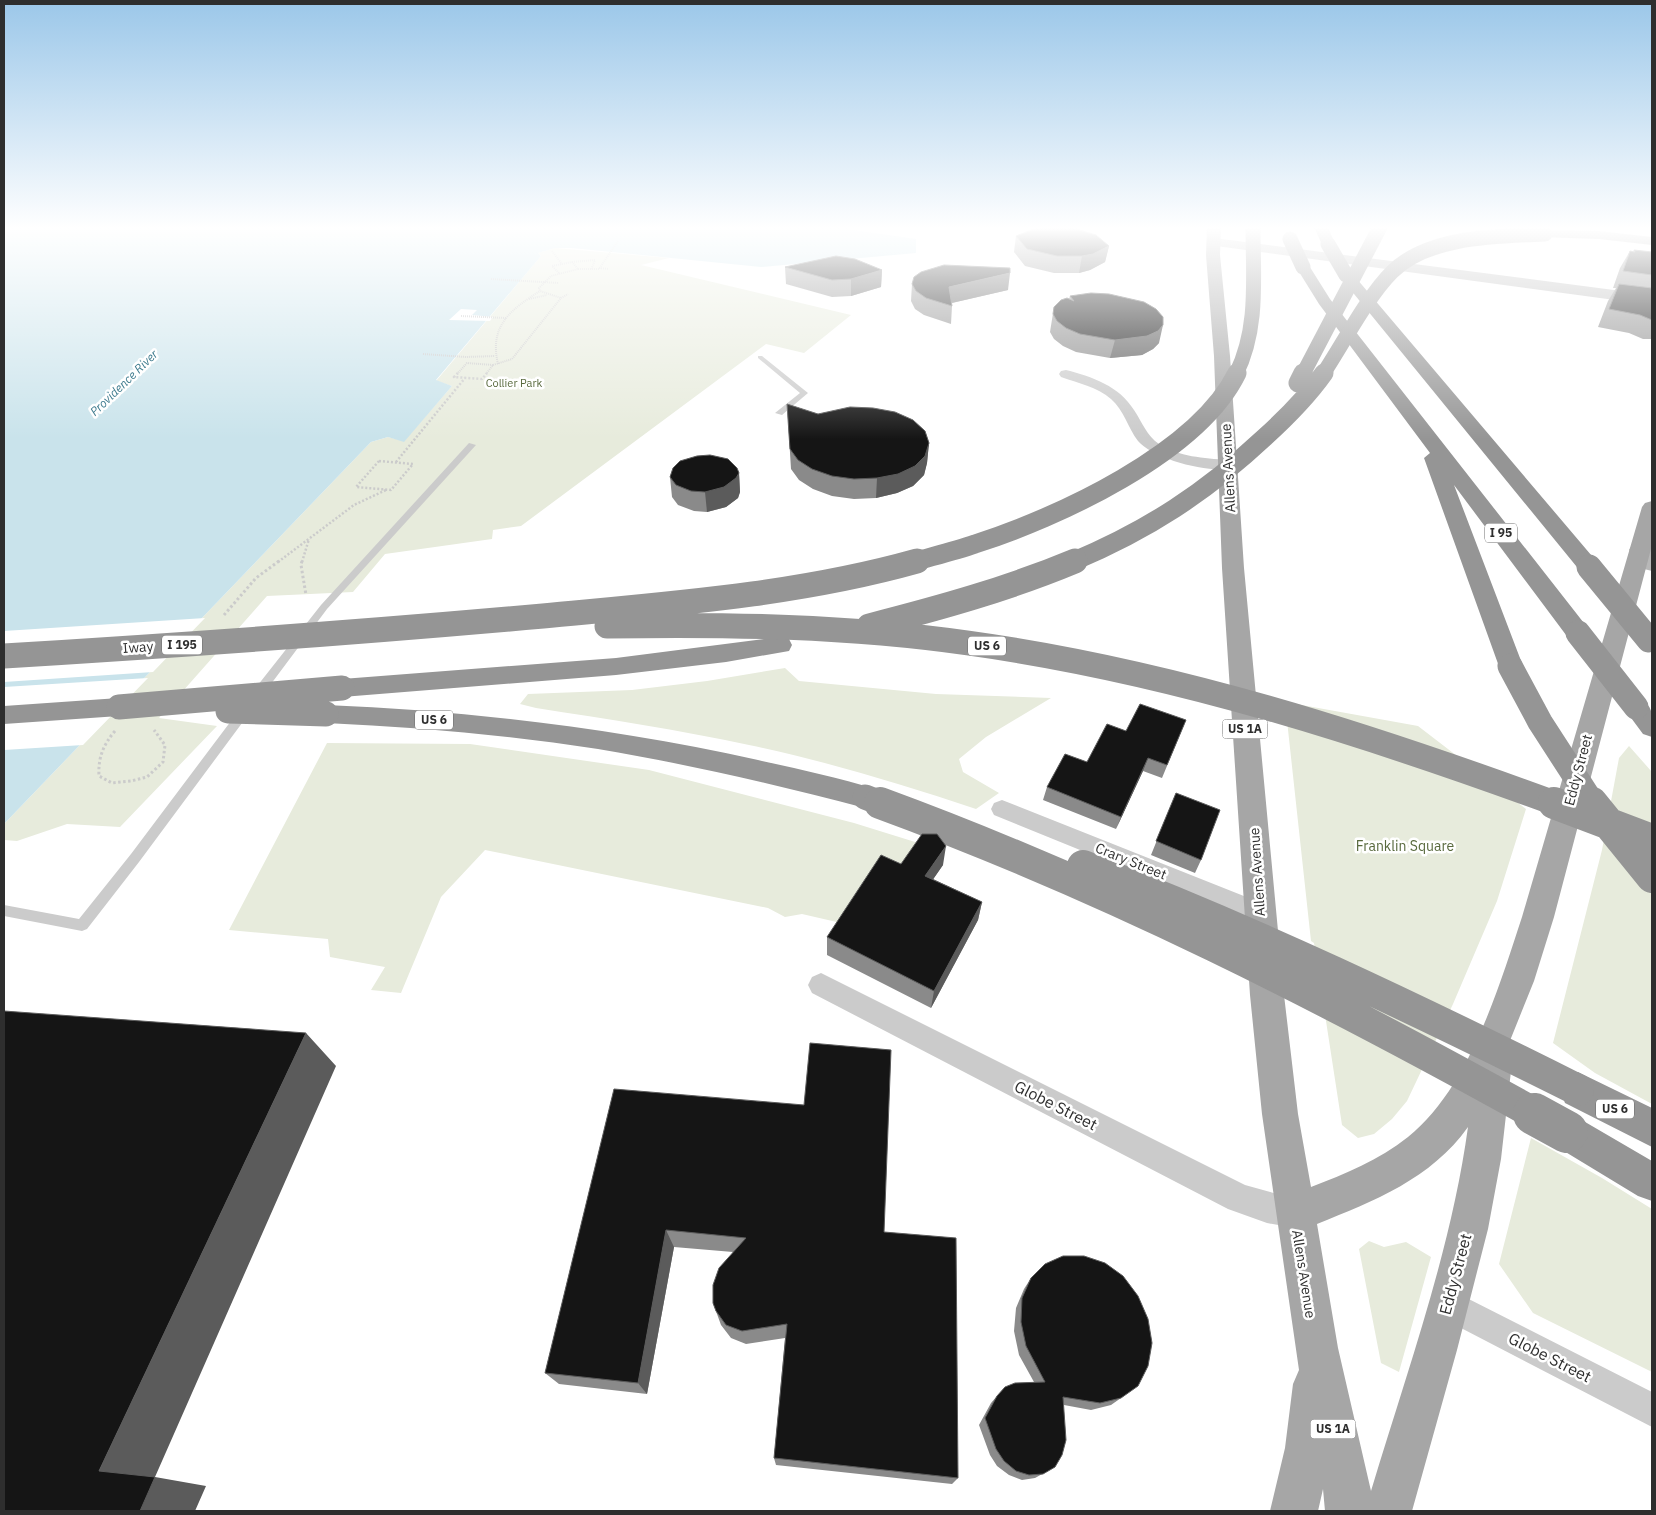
<svg xmlns="http://www.w3.org/2000/svg" width="1656" height="1515" font-family="'IBM Plex Sans',sans-serif">
<style>
.green{fill:#e7ebdc}
.water{fill:#c9e3eb}
.pier{fill:#fff}
.lines{fill:none;stroke-linecap:round;stroke-linejoin:round}
.path-far2{stroke:#cbcbcb;stroke-width:2;stroke-dasharray:1 1;stroke-linecap:butt}
.path-far1{stroke:#cbcbcb;stroke-width:2.5;stroke-dasharray:2 2;stroke-linecap:butt}
.path{stroke:#cbcbcb;stroke-width:3;stroke-dasharray:2.5 2.5;stroke-linecap:butt}
.lane{fill:#cbcbcb;fill-rule:evenodd}
.street{fill:#cbcbcb;fill-rule:evenodd}
.secondary{fill:#b8b8b8;fill-rule:evenodd}
.primary{fill:#a6a6a6;fill-rule:evenodd}
.highway{fill:#959595;fill-rule:evenodd}
.highway-bridge-far4{stroke:#959595;stroke-width:15}
.highway-bridge-far3{stroke:#959595;stroke-width:19}
.highway-bridge-far2{stroke:#959595;stroke-width:25}
.highway-bridge-far1{stroke:#959595;stroke-width:32}
.highway-bridge{stroke:#959595;stroke-width:42}
.wall{fill:#8a8a8a}
.shaded-wall{fill:#5b5b5b}
.building{fill:#151515;stroke:#5b5b5b}
.labels{text-anchor:middle;stroke-width:5;stroke-linejoin:round;paint-order:stroke}
.far-park-label{font-size:11px;fill:#58693d;stroke:#fff}
.far-water-label{font-size:12px;font-style:italic;fill:#3e7b8e;stroke:#fff}
.shield{fill:#fff;stroke:#6d6d6d;stroke-width:1}
.shield-label{font-size:12px;font-weight:bold;fill:#2e2e2e}
.street-label{font-size:14px;fill:#2e2e2e;stroke:#fff}
.park-label{font-size:14px;fill:#58693d;stroke:#fff}
.near-street-label{font-size:16px;fill:#2e2e2e;stroke:#fff}
</style>
<rect width="100%" height="100%" fill="#fff"/>
<path class="green" d="M555,248L669,258L641,265L851,315L804,353L766,344L521,526L493,530L492,539L385,554L353,592L267,596L159,718L217,726L120,827L67,824L17,841L4,840V824L371,442L388,437L404,441L452,386L436,381L541,256L538,253Z
M785,668L799,681L936,694L1051,698L986,737L959,759L963,772L999,793L976,809C901,784 826,761 749,745C679,730 607,719 536,708L520,704L528,694L632,690L707,681Z
M1285,702L1418,726L1526,809L1497,901L1453,1004L1407,1101L1392,1119L1374,1134L1358,1138L1342,1125L1314,943L1311,941Z
M327,743L470,744L649,770L854,823L928,846L888,873L841,923L802,914L785,917L768,908L485,850L441,897L401,993L371,990L385,967L330,957L328,939L229,930Z
M1629,746L1652,772V1104L1595,1073L1553,1043L1602,850L1619,758Z
M1531,1138L1602,1178L1652,1209V1372L1533,1313L1499,1264Z
M1369,1241L1384,1247L1406,1242L1431,1257L1399,1372L1381,1363L1359,1249Z"/>
<path class="water" d="M4,227H848L847,229L916,239V253L761,267L572,248H555L538,253L541,256L436,380L452,386L404,442L388,437L371,442L4,824Z"/>
<path class="pier" d="M461,309L477,310L472,315L493,317L490,321L449,320Z
M205,618L153,672L4,682V631Z
M148,678L83,745L4,750V687Z"/>
<g class="lines">
<path class="path-far2" d="M552,251L562,264
M572,262L595,260L591,270
M599,268L609,269
M578,269H599L618,241
M559,273L552,266L572,262L578,269L551,276L539,288L540,291L561,298
M491,279L559,283
M529,299L547,295
M461,316L506,318
M423,354L466,357L495,356
M498,364C489,326 510,310 540,291
M493,365L512,359L561,298L568,294
M457,374L467,363L493,365L486,374"/>
<path class="path-far1" d="M458,373L454,377L482,379L487,373
M379,461L413,464L391,490L356,487Z
M396,462L465,378
M278,562L354,505L386,490
M302,562L309,539"/>
<path class="path" d="M302,561L301,565L306,595
M224,615L256,578L279,561
M115,731C103,745 98,758 99,776L112,783L131,781L147,777L163,762L165,745L154,730"/>
<path class="lane" d="M758,356H762L808,393L782,415L775,413L800,393L758,358Z
M469,443L476,445L327,609L262,696H254L253,693L254,690L321,605Z
M244,708L248,709L249,712L248,715L139,862L87,929L82,931L4,916V905L79,919L131,854L240,709Z"/>
<path class="street" d="M1066,370C1093,377 1119,386 1134,410C1142,422 1147,436 1159,444C1179,457 1204,458 1227,460L1232,462L1235,465L1232,468C1210,474 1153,459 1138,441C1128,428 1124,410 1111,399C1097,387 1078,383 1061,377L1059,374L1061,371Z
M1002,800L1269,906L1272,913L1269,920L1260,923L994,815L991,809L994,803Z
M821,973L1245,1185L1306,1202L1310,1213L1306,1224L1295,1228L1267,1223L1228,1209L812,993L808,985L812,977Z
M1447,1288L1652,1392V1427L1436,1315L1431,1304L1436,1293Z"/>
<path class="secondary" d="M1214,238L1652,295V305L1209,245L1207,242Z
M1640,543L1648,545L1652,550V571L1644,569L1629,550L1632,545Z"/>
<path class="primary" d="M1207,227H1221L1220,255L1230,356L1244,568L1284,995L1298,1114L1311,1187C1345,1174 1379,1160 1408,1137C1469,1088 1498,990 1522,917L1642,507L1645,503L1652,501V545L1554,917L1534,981L1503,1058L1506,1059L1511,1071L1501,1159L1488,1229L1457,1350L1412,1511H1325L1323,1489L1318,1511H1270L1285,1448L1293,1384L1299,1370L1262,1114L1250,995L1222,568L1214,356L1206,255ZM1468,1127C1451,1251 1407,1371 1371,1491L1338,1348L1317,1224C1374,1201 1431,1179 1468,1127Z"/>
<path class="highway" d="M1314,227H1328L1335,244L1333,247H1323Z
M1545,230L1599,231L1652,237V245L1599,239L1540,237L1538,234Z
M1303,263L1308,264L1330,299L1587,627L1590,633L1587,639L1578,641L1569,639L1454,485L1523,666L1519,672L1510,674L1501,672L1424,458L1430,453L1319,304L1296,267L1298,264Z
M1346,271L1351,272L1597,562L1600,567L1597,572L1589,574L1581,572L1341,278L1339,275L1341,272Z
M780,637L789,639L792,645L789,651L726,662L616,675L342,697L333,694L329,688L333,682L342,679L616,658Z
M119,698L128,700L132,707L128,714L119,716L4,724V706Z
M1636,698C1656,704 1652,718 1652,737L1643,734L1623,707L1627,700Z
M326,705C471,711 615,728 758,760C797,769 837,777 875,789L879,797L875,805L865,808C777,785 688,764 598,749C508,735 417,727 326,723L317,721L313,714L317,707Z
M1578,1072L1652,1108V1147L1565,1103L1560,1090L1565,1077Z
M1567,1113L1580,1119L1652,1161V1201L1638,1196L1554,1145L1548,1132L1554,1119Z"/>
<path class="highway-bridge-far4" d="M1290,239L1303,267
M1328,244L1346,275
M1236,374C1259,328 1253,277 1253,227
M1303,374L1380,227
M1323,374C1343,344 1367,297 1392,272C1428,236 1497,236 1545,234"/>
<path class="highway-bridge-far3" d="M1298,383L1303,373
M913,562C934,556 955,551 975,544C1057,518 1198,453 1237,373
M1072,562C1148,530 1205,493 1265,437C1287,417 1307,397 1324,373"/>
<path class="highway-bridge-far2" d="M1589,567L1649,640
M607,626C728,624 849,626 968,643C1171,671 1366,734 1557,804
M869,626C939,608 1008,589 1075,561
M1578,633L1636,707
M4,656C184,645 364,632 543,616C668,604 796,595 917,561
M1510,666L1540,722L1593,804
M119,707L342,688
M228,711L326,714
M865,797L883,804"/>
<path class="highway-bridge-far1" d="M880,803C1109,887 1323,996 1537,1115
M1554,803L1652,840
M1592,803L1652,877
M1083,866C1253,931 1416,1009 1578,1090"/>
<path class="highway-bridge" d="M1534,1114L1567,1132"/>
</g>
<path class="wall" d="M1016,236L1109,246L1105,262L1090,270L1079,273H1054L1025,266L1014,252Z
M1634,250L1652,252V339H1643L1629,333L1598,327L1608,301L1616,288H1613L1620,268L1630,251L1633,252Z
M785,267L882,270L881,287L851,296L832,297L786,284Z
M912,284L1008,290L952,303V306L951,324L924,315L915,309L911,301Z
M1070,296L1159,343L1153,349L1142,355L1110,358L1076,352L1063,346L1054,339L1050,332L1054,307L1069,299Z
M787,404L818,414L929,443L927,463L924,475L913,486L897,493L876,498L854,499L832,496L813,489L799,480L791,469Z
M739,473L740,492L738,498L726,507L707,512L694,511L678,505L672,497L670,477Z
M1186,720L1162,778L1143,771L1116,829L1043,800L1047,787L1087,762L1126,731Z
M1176,793L1201,860L1195,873L1151,855Z
M901,864L943,865L933,879L982,902L978,920L931,1008L827,955V937Z
M614,1089L884,1232L958,1478L952,1484L776,1465L774,1458L785,1338L746,1344L731,1338L721,1325L713,1303L733,1252L674,1247L647,1394L559,1384L545,1373Z
M1031,1278L1121,1398L1111,1405L1091,1410L1064,1405L1055,1467L1035,1478L1022,1480L1009,1475L997,1466L990,1455L979,1425L991,1403L997,1396L1034,1382L1019,1355L1014,1331L1016,1308L1024,1289Z"/>
<path class="shaded-wall" d="M1109,246L1105,262L1090,270L1079,273L1082,256Z
M882,270L881,287L851,296V279Z
M1010,273L1008,290L947,304L949,287Z
M1163,325L1159,343L1153,349L1142,355L1110,358L1115,340Z
M929,443L927,463L924,475L913,486L897,493L876,498L877,478Z
M739,473L740,492L738,498L726,507L707,512L705,492Z
M1148,758L1143,771L1116,829L1121,817Z
M946,846L943,865L923,894L925,876Z
M982,902L978,920L931,1008L934,991Z
M306,1033L336,1066L155,1477L206,1486L195,1511H140L99,1471Z
M666,1230L674,1247L647,1394L638,1383Z"/>
<path class="building" d="M1043,227L1073,228L1096,235L1109,246L1093,254L1082,256H1057L1027,249L1016,236L1034,229Z
M1634,250L1652,252V275L1623,271L1630,251L1635,252Z
M836,256L855,259L882,270L851,279L832,280L785,267Z
M944,265L1010,268V273L949,287L952,306L926,298L916,291L912,284L914,277L921,272Z
M1619,284L1652,288V320L1640,315L1609,309Z
M1091,293L1109,294L1144,302L1156,309L1163,317V325L1158,331L1147,336L1115,340L1080,334L1066,328L1057,321L1053,314L1054,307L1061,300L1067,298L1074,301L1070,296Z
M787,404L818,414L850,407L873,408L895,412L913,420L925,431L929,443L925,456L915,466L898,474L877,478L854,479L832,476L812,469L798,460L790,449Z
M710,455L728,459L737,468L739,473L736,478L724,487L705,492L691,491L676,485L670,477L673,468L680,461L697,456Z
M1140,704L1186,720L1167,765L1148,758L1121,817L1047,787L1065,754L1087,762L1107,724L1126,731Z
M1176,793L1220,810L1201,860L1156,841Z
M922,834H937L946,846L925,876L982,902L934,991L827,937L881,855L901,864Z
M4,1011L306,1033L99,1471L155,1477L140,1511H4Z
M810,1043L891,1050L884,1232L956,1238L958,1478L774,1458L787,1324L742,1331L726,1325L716,1311L713,1303V1285L719,1268L746,1238L666,1230L638,1383L545,1373L614,1089L804,1105Z
M1063,1256H1084L1105,1263L1123,1276L1138,1296L1148,1319L1152,1343L1148,1366L1138,1386L1121,1398L1100,1403L1063,1397L1066,1440L1062,1455L1055,1467L1043,1474L1029,1475L1016,1471L1004,1461L996,1449L985,1418L997,1396L1005,1387L1015,1383L1045,1382L1026,1346L1021,1322L1022,1298L1031,1278L1045,1264Z"/>
<linearGradient id="sky" x2="0" y2="1"><stop stop-color="#9bc7e9"/><stop offset="0.52" stop-color="#fff"/><stop offset="1" stop-color="#fff" stop-opacity="0"/></linearGradient>
<rect width="1656" height="439" fill="url(#sky)"/>
<g class="labels">
<g class="far-park-label">
<text x="514" y="387">Collier Park</text>
</g>
<g class="far-water-label">
<text transform="translate(124 383) rotate(-44)" y="4">Providence River</text>
</g>
<g class="shield">
<rect x="1485" y="523.5" width="32" height="19" rx="4"/>
<rect x="162" y="635.5" width="40" height="19" rx="4"/>
<rect x="968" y="636.5" width="38" height="19" rx="4"/>
<rect x="415" y="710.5" width="38" height="19" rx="4"/>
<rect x="1222.5" y="719.5" width="45" height="19" rx="4"/>
<rect x="1596" y="1099.5" width="38" height="19" rx="4"/>
<rect x="1310.5" y="1419.5" width="45" height="19" rx="4"/>
</g>
<g class="shield-label">
<text x="1501" y="537">I 95</text>
<text x="182" y="649">I 195</text>
<text x="987" y="650">US 6</text>
<text x="434" y="724">US 6</text>
<text x="1245" y="733">US 1A</text>
<text x="1615" y="1113">US 6</text>
<text x="1333" y="1433">US 1A</text>
</g>
<g class="street-label">
<text transform="translate(1228 468) rotate(-93)" y="5">Allens Avenue</text>
<text transform="translate(138 647) rotate(-4)" y="5">Iway</text>
<text transform="translate(1578 770) rotate(-75)" y="5">Eddy Street</text>
<text transform="translate(1131 861) rotate(22)" y="5">Crary Street</text>
<text transform="translate(1257 872) rotate(-94)" y="5">Allens Avenue</text>
<text transform="translate(1304 1274) rotate(81)" y="5">Allens Avenue</text>
</g>
<g class="park-label">
<text x="1405" y="851">Franklin Square</text>
</g>
<g class="near-street-label">
<text transform="translate(1056 1105) rotate(27)" y="6">Globe Street</text>
<text transform="translate(1455 1274) rotate(-75)" y="6">Eddy Street</text>
<text transform="translate(1550 1357) rotate(27)" y="6">Globe Street</text>
</g>
</g>
<rect width="1656" height="1515" fill="none" stroke="#2e2e2e" stroke-width="10"/>
</svg>
